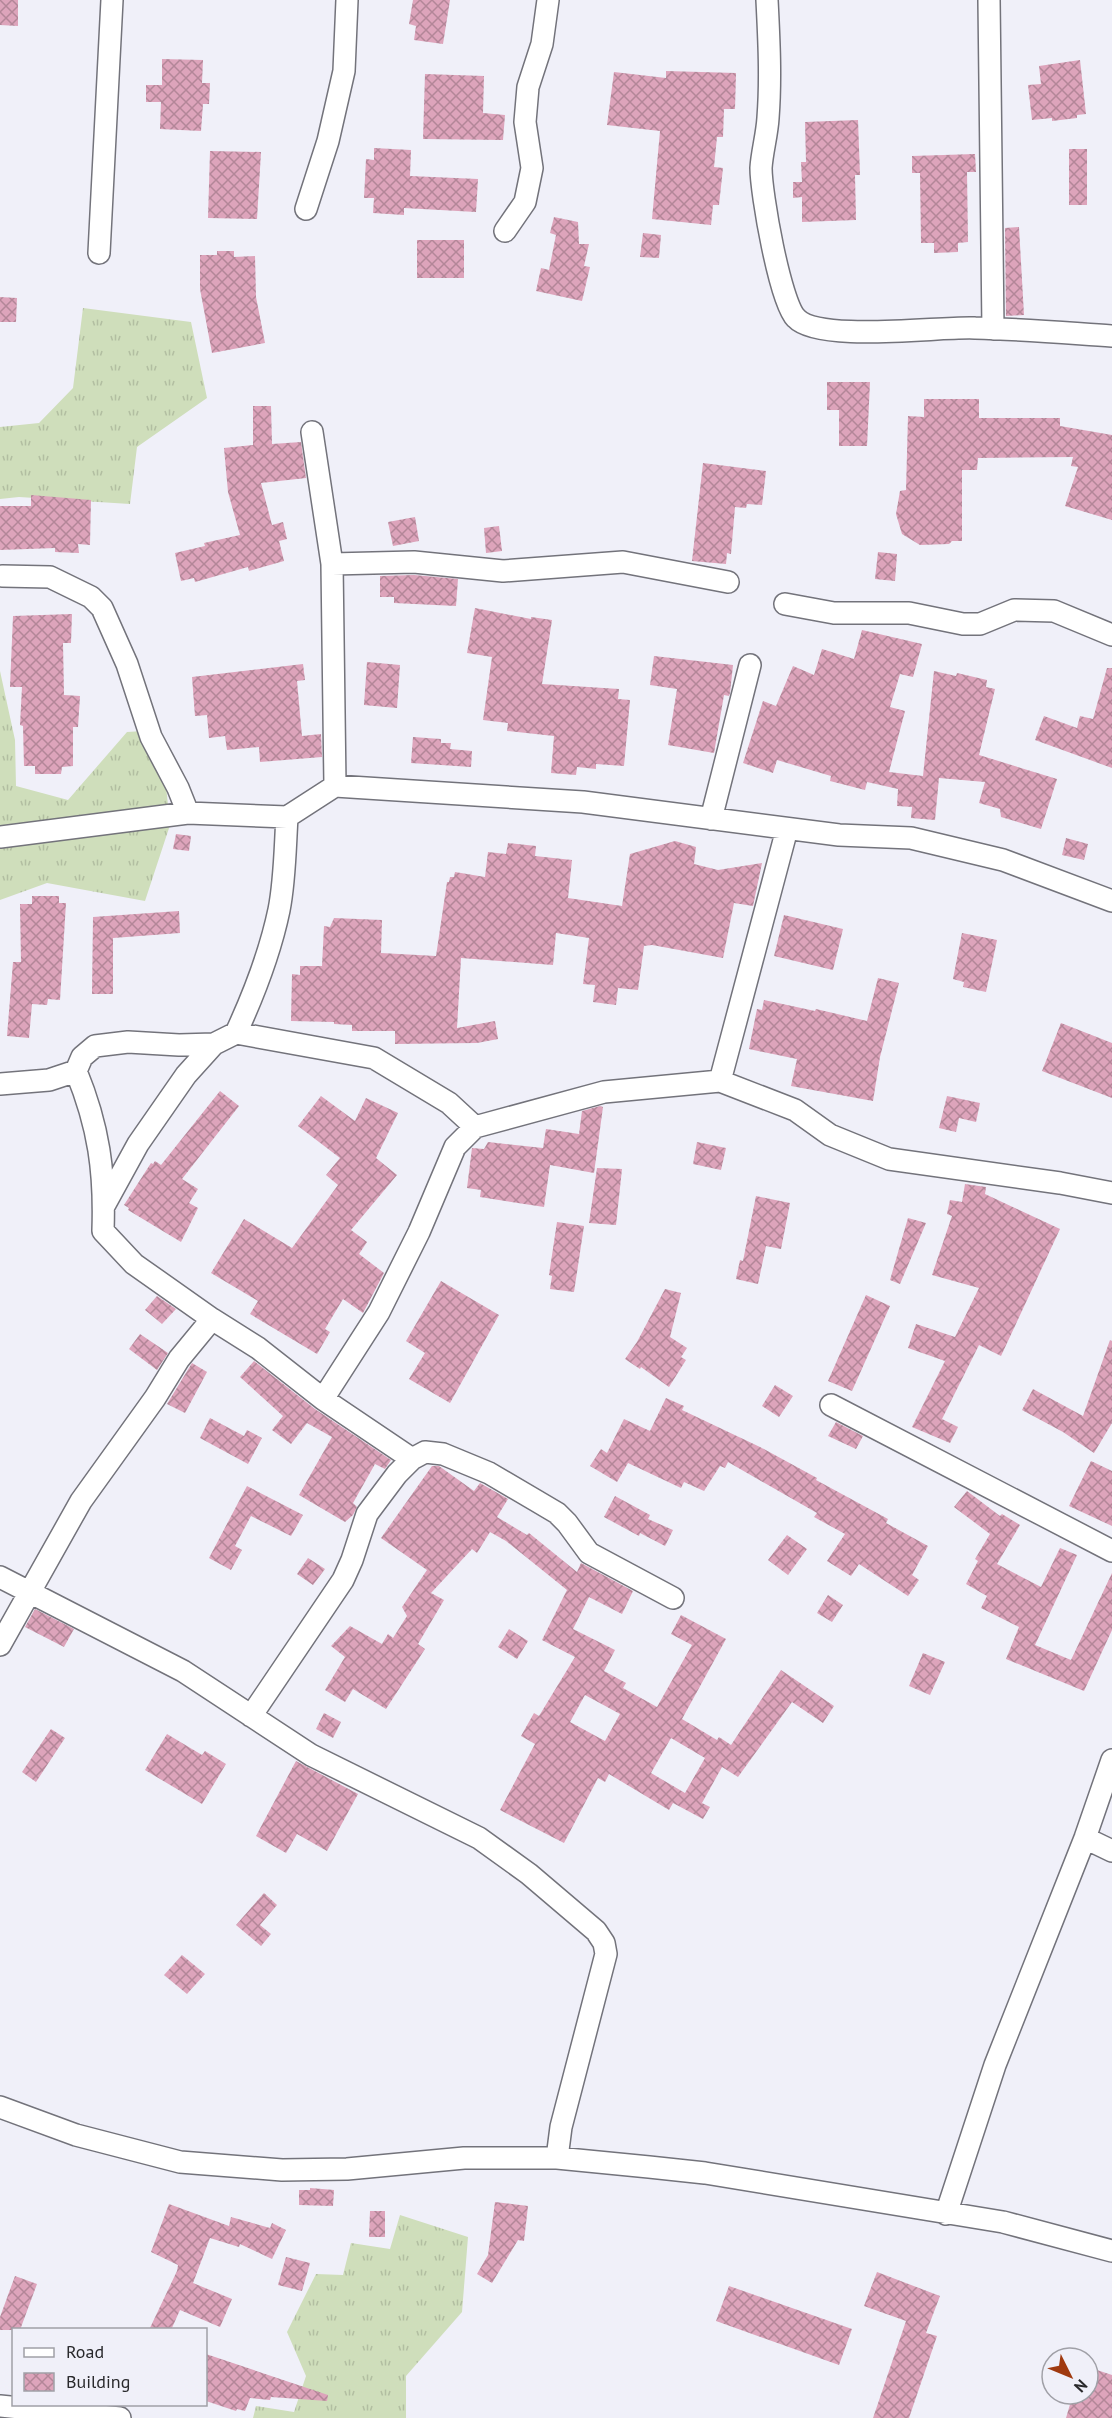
<svg xmlns="http://www.w3.org/2000/svg" width="1112" height="2418" font-family="'PT Sans',sans-serif">
<style>
.grass{fill:url(#grass-tufts)}
.building{fill:url(#building-cross-hatch);fill-rule:evenodd}
.lines{fill:none;stroke-linecap:round;stroke-linejoin:round}
.minor-casing{stroke:#73737b;stroke-width:24}
.minor{stroke:#fff;stroke-width:21}
</style>
<defs>
<pattern id="grass-tufts" width="24" height="20" patternUnits="userSpaceOnUse" patternTransform="scale(1.5)"><rect width="24" height="20" fill="#cfdebb"/><path d="M3 7l-1-3M5 7V3M7 7l1-3M15 17l-1-3M17 17v-4M19 17l1-3" fill="none" stroke="#b2bea1"/></pattern>
<pattern id="building-cross-hatch" width="8" height="8" patternUnits="userSpaceOnUse" patternTransform="scale(1.5)"><rect width="8" height="8" fill="#dda4bb"/><path d="M0 0l8 8M0 8l8-8" fill="none" stroke="#b38698"/></pattern>
</defs>
<rect width="100%" height="100%" fill="#f0f0f9"/>
<path class="grass" d="M83,308L191,322L207,398L137,447L130,504L19,497L0,499V427L39,423L73,388Z
M0,671L15,740L16,786L68,800L127,732L143,731L165,776L170,825L145,901L47,883L0,900Z
M400,2215L468,2237L462,2312L406,2376V2418H253L256,2406L294,2412L306,2376L287,2332L316,2274L343,2275L351,2243L390,2249Z"/>
<path class="building" d="M0,0H18V26L0,25Z
M413,0H450L443,44L414,40L416,26L409,24Z
M162,59L203,60L202,83H210L209,104H203L201,131L160,129L161,102H146V85H162Z
M1080,60L1086,114L1077,115V118L1052,121V118L1032,120L1028,85L1041,84L1039,66Z
M666,71L736,73L735,109H724L723,137H717L714,167L723,168L719,205H713L711,225L652,219L660,131L607,125L614,72L666,78Z
M425,74L484,76L483,113L505,115L503,140L423,139Z
M858,120L860,175H855L856,220L802,222V197L793,198V182H802L801,162H806L805,122Z
M374,148L411,150L410,176L478,179L476,212L404,208V215L373,213L374,198H364L366,159L374,160Z
M1069,149H1087V205H1069Z
M210,151L261,152L257,219L208,218Z
M975,154L976,172H967L968,242L958,243V252L934,253V243H921L920,173H912V156Z
M554,217L578,222L579,244H589L584,266L590,267L582,301L536,291L541,268L549,270L556,235L550,233Z
M1019,227L1024,315L1006,316L1005,228Z
M643,233L661,235L659,258L640,257Z
M417,240H464V278H417Z
M217,251H234V257L255,256L256,297L265,343L212,353L200,289V255H217Z
M0,297L17,298L16,322H0Z
M827,382H870L867,446H839V410H827Z
M924,399H979V418H1060V426L1112,435V520L1065,506L1078,467L1071,466L1073,457L978,458L977,470H962V541H952L949,544L920,545L902,534L896,514L900,491L906,490L908,416L924,417Z
M253,406H271L272,444L301,442L306,478L261,483L272,525L283,522L287,539L279,541L284,561L249,571L248,567L195,582L194,578L181,581L175,553L205,546L204,543L240,535L228,492L224,448L253,445Z
M703,463L766,471L762,505L747,504L746,508L735,507L731,554L727,553L726,564L692,561Z
M31,495L91,500L90,545L78,544L79,553L55,552V548L0,550V506H31Z
M415,517L419,541L393,546L388,522Z
M499,526L502,551L486,553L484,528Z
M878,552L897,554L895,581L875,579Z
M414,575L458,579L456,606L394,603V597H380V576Z
M475,608L531,619V617L552,620L542,684L619,689L618,699L630,700L624,766L596,764V769L577,767L576,775L551,773L554,736L507,731L508,723L483,720L492,657L467,653Z
M72,614L71,643H63L64,695L80,696L78,727H73V766L62,767L61,774H35V766H24L23,726L20,725L22,687H10L13,616Z
M862,630L922,644L913,677L900,674L890,707L905,711L889,772L923,776L934,671L956,676L957,673L987,680L986,687L995,689L979,755L1057,779L1041,829L1001,817L1000,809L979,803L985,782L939,778L935,820L911,818L912,807L897,806L898,789L867,782L865,790L830,781L831,776L777,760L773,773L743,763L763,701L776,706L793,666L814,675L822,649L854,659Z
M654,656L733,665L730,693L729,696L724,695L714,753L668,745L677,689L650,685Z
M367,662L400,665L397,708L364,705Z
M303,664L305,680L297,681L302,736L321,734L322,757L260,762L259,747L227,750L225,736L209,738L207,715L195,716L192,677Z
M1107,668H1112V768L1035,740L1044,716L1077,728L1080,716L1093,719Z
M413,737L441,739V743H451L450,749L472,751L471,767L411,763Z
M176,834L191,836L189,851L173,849Z
M1066,838L1088,844L1084,860L1062,855Z
M675,841L696,847L694,864L718,870L762,863L753,906L734,903L723,958L652,945L644,946L638,990L618,988L616,1005L593,1002L595,985L583,984L589,938L556,933L553,965L461,958L457,1028L495,1021L498,1039L477,1043L395,1044V1031H352V1025L334,1024V1022L291,1021L292,974L300,975V966H322L324,926L330,927L334,918L382,920L381,953L436,956L447,882H449L450,877H454L455,872L485,877L488,852L506,854L508,843L536,846L535,856L572,860L568,898L622,906L630,854Z
M32,896H59V903H66L60,1000L48,999L47,1005L32,1004L29,1038L7,1036L13,962H21L20,904H32Z
M179,911L180,933L113,938V994H92L93,917Z
M784,915L843,929L833,970L774,956Z
M962,933L997,940L986,992L963,987L964,982L953,979Z
M878,978L899,983L880,1057L873,1101L791,1086L797,1059L749,1049L757,1009L762,1010L764,1000L815,1011L816,1009L867,1021Z
M1061,1023L1112,1043V1098L1042,1071Z
M220,1091L239,1106L182,1179L198,1189L189,1203L198,1208L181,1242L128,1210L129,1208L124,1205L151,1163L153,1164L155,1161L161,1165Z
M321,1096L355,1121L366,1098L398,1113L376,1158L397,1175L351,1230L367,1242L359,1254L384,1273L363,1313L343,1299L325,1329L330,1332L317,1354L250,1314L258,1301L211,1273L244,1219L292,1248L338,1185L326,1175L340,1158L298,1126Z
M947,1096L980,1103L976,1122L959,1118L956,1132L939,1128Z
M600,1106L603,1107L594,1173L550,1165L544,1207L480,1197L481,1190L467,1188L472,1148L484,1149L488,1142L543,1148L546,1129L579,1134L582,1111Z
M697,1142L726,1148L721,1170L693,1164Z
M597,1168L622,1169L616,1225L589,1223Z
M965,1184L986,1187L985,1194L1060,1229L1001,1356L979,1345L942,1419L958,1427L950,1443L912,1427L945,1361L908,1348L916,1324L955,1337L979,1288L932,1275L952,1216L947,1214L950,1200L962,1202Z
M756,1196L790,1203L781,1249L766,1246L758,1284L736,1279L740,1260L743,1261Z
M908,1218L926,1223L900,1284L890,1280Z
M557,1222L584,1226L574,1292L550,1289L552,1276L549,1275Z
M441,1281L499,1315L450,1403L409,1379L425,1353L406,1341Z
M665,1289L681,1293L670,1337L687,1348L681,1357L686,1360L669,1387L641,1367L640,1369L625,1359L637,1342Z
M866,1295L890,1306L852,1391L828,1381Z
M157,1296L176,1309L162,1324L145,1310Z
M140,1334L168,1353L157,1370L129,1349Z
M1110,1340L1112,1341V1423L1094,1453L1063,1432L1022,1410L1033,1389L1083,1416Z
M254,1361L315,1409L391,1460L385,1469L375,1464L353,1503L357,1507L353,1515L345,1522L299,1495L332,1437L307,1423L291,1444L272,1430L283,1416L240,1377Z
M192,1363L207,1372L185,1413L167,1404Z
M775,1385L793,1396L779,1417L762,1406Z
M666,1398L684,1406L682,1410L760,1447L817,1478L816,1480L888,1519L886,1523L928,1546L912,1575L919,1580L908,1596L859,1564L851,1576L827,1561L845,1534L814,1517L817,1513L728,1462L725,1468L720,1466L704,1491L684,1482L681,1488L628,1463L617,1482L590,1466L601,1449L607,1453L624,1419L650,1431Z
M210,1418L244,1436L247,1430L262,1438L248,1464L200,1438Z
M836,1422L863,1436L856,1449L828,1436Z
M1091,1461L1112,1471V1526L1069,1506Z
M432,1466H439L474,1491L480,1483L508,1499L497,1517L527,1535L529,1533L577,1572L581,1563L633,1591L622,1614L589,1597L573,1629L615,1650L604,1671L626,1683L623,1688L657,1707L692,1645L671,1634L681,1615L726,1639L682,1719L717,1740L719,1737L731,1745L781,1670L834,1706L823,1723L792,1702L738,1777L722,1767L702,1803L710,1807L703,1819L673,1803L669,1810L609,1774L605,1782L598,1778L564,1843L500,1810L535,1744L521,1736L534,1713L539,1716L575,1657L542,1640L567,1590L506,1541L490,1532L477,1553L472,1549L431,1593L444,1600L418,1644L425,1649L386,1709L353,1689L345,1702L325,1690L345,1657L331,1646L350,1626L382,1644L388,1634L393,1638L407,1616L402,1607L427,1570L381,1538ZM585,1695L620,1714L605,1741L570,1722ZM671,1738L705,1758L685,1793L651,1773Z
M247,1486L303,1515L291,1536L251,1516L235,1546L242,1550L231,1570L209,1558Z
M967,1491L1000,1516L1002,1514L1020,1525L997,1564L1041,1587L1060,1548L1077,1555L1035,1645L1071,1660L1112,1573V1630L1084,1691L1006,1659L1019,1627L981,1608L987,1596L966,1584L978,1561L975,1559L990,1534L954,1507Z
M615,1496L650,1515L648,1519L673,1530L665,1546L640,1533L639,1536L604,1517Z
M787,1535L807,1549L788,1575L768,1560Z
M308,1558L325,1569L313,1585L297,1574Z
M828,1595L843,1605L832,1622L817,1613Z
M35,1609L74,1629L64,1647L25,1627Z
M509,1629L528,1641L517,1659L498,1647Z
M923,1653L945,1662L930,1695L909,1686Z
M324,1713L341,1722L333,1738L316,1729Z
M51,1729L65,1738L36,1782L22,1772Z
M167,1734L202,1755L205,1751L226,1764L202,1804L145,1770Z
M296,1761L358,1794L327,1851L297,1834L286,1853L256,1836Z
M264,1893L277,1905L260,1925L271,1934L261,1946L236,1925Z
M182,1955L205,1974L187,1994L164,1975Z
M310,2188L334,2190L333,2206L299,2205V2190H310Z
M495,2202L528,2206L524,2241L518,2240L492,2283L477,2274L488,2255Z
M169,2204L229,2226L231,2217L270,2228L272,2223L286,2230L272,2259L240,2244L239,2247L210,2238L193,2283L232,2299L220,2327L180,2310L171,2330H149L177,2271L178,2265L151,2252Z
M370,2211H385V2237H369Z
M286,2257L310,2263L302,2291L278,2285Z
M877,2272L940,2296L926,2333L937,2336L909,2418H873L906,2321L864,2306Z
M15,2276L37,2284L20,2330H0V2317Z
M729,2286L852,2329L839,2365L716,2321Z
M206,2354L328,2395L327,2401L271,2397L270,2400L250,2398L245,2411L237,2409L236,2411L206,2401Z
M1088,2367L1112,2375V2418H1066L1073,2394H1088Z"/>
<g class="lines">
<defs>
<path id="minor" d="M767,0C769,39 771,79 768,118C767,135 762,152 761,168C761,193 780,302 796,318C819,343 941,326 975,328C1021,329 1067,333 1112,336
M989,0L993,329
M306,209L328,141L344,71L347,0
M505,231L525,202L532,168L525,122L528,87L542,44L548,0
M99,253L112,0
M312,432L332,564L335,786L583,802L839,835L911,838L1003,860L1112,901
M332,564L414,562L503,571L623,562L728,582
M2,576L50,577L91,597L102,608L127,664L151,737L178,788L188,813
M785,604L834,613H909L963,624H980L1014,610L1054,611L1112,635
M711,819L750,665
M0,837L188,813L287,817L335,786
M236,1033L374,1058L449,1103L475,1127
M720,1081L787,829
M0,1084L49,1080L76,1071
M104,1206L138,1144L186,1075L214,1044
M212,1319L134,1264L103,1231C105,1172 99,1127 76,1071L82,1057L95,1046L128,1042L179,1045L214,1044L236,1033C254,994 270,953 279,910C285,880 285,848 287,817
M323,1399L379,1312L419,1232L455,1147L475,1127L604,1092L720,1081L795,1110L830,1135L889,1159L1060,1183L1112,1193
M831,1405L1112,1551
M0,1577L183,1671L311,1755L479,1838L529,1874L596,1931L604,1943L606,1954L561,2127L557,2158
M0,1645L81,1501L155,1398L179,1359L212,1319L258,1348L323,1399L412,1459
M251,1716L343,1580L352,1560L367,1514L397,1474L412,1459L425,1452L443,1454L489,1473L535,1500L557,1513L567,1523L589,1553L673,1598
M1085,1838L1112,1851
M0,2107L76,2135L180,2162L282,2170L347,2169L464,2158H557L649,2167L705,2173L1003,2222L1112,2251
M946,2214L995,2065L1085,1838L1112,1760
M0,2406L120,2418"/>
</defs>
<use href="#minor" class="minor-casing"/>
<use href="#minor" class="minor"/>
</g>
<rect x="12" y="2328" width="195" height="78" fill="#f0f0f9" stroke="#a0a0a7" stroke-width="1.5"/>
<rect x="24" y="2348" width="30" height="9" fill="#ffffff" stroke="#a0a0a7" stroke-width="1.5"/>
<text x="66" y="2358" font-size="18" fill="#29292c">Road</text>
<rect x="24" y="2373" width="30" height="18" fill="url(#building-cross-hatch)" stroke="#a0a0a7" stroke-width="1.5"/>
<text x="66" y="2388" font-size="18" fill="#29292c">Building</text>
<g transform="translate(1070 2376) rotate(133)"><circle r="28" fill="#f0f0f9" stroke="#a0a0a7" stroke-width="1.5"/>
<path d="M0-4.5L10 22L0 15L-10 22Z" fill="#a03a10"/>
<text y="-9" font-size="16" font-weight="bold" text-anchor="middle" fill="#29292c">N</text>
</g>
</svg>
